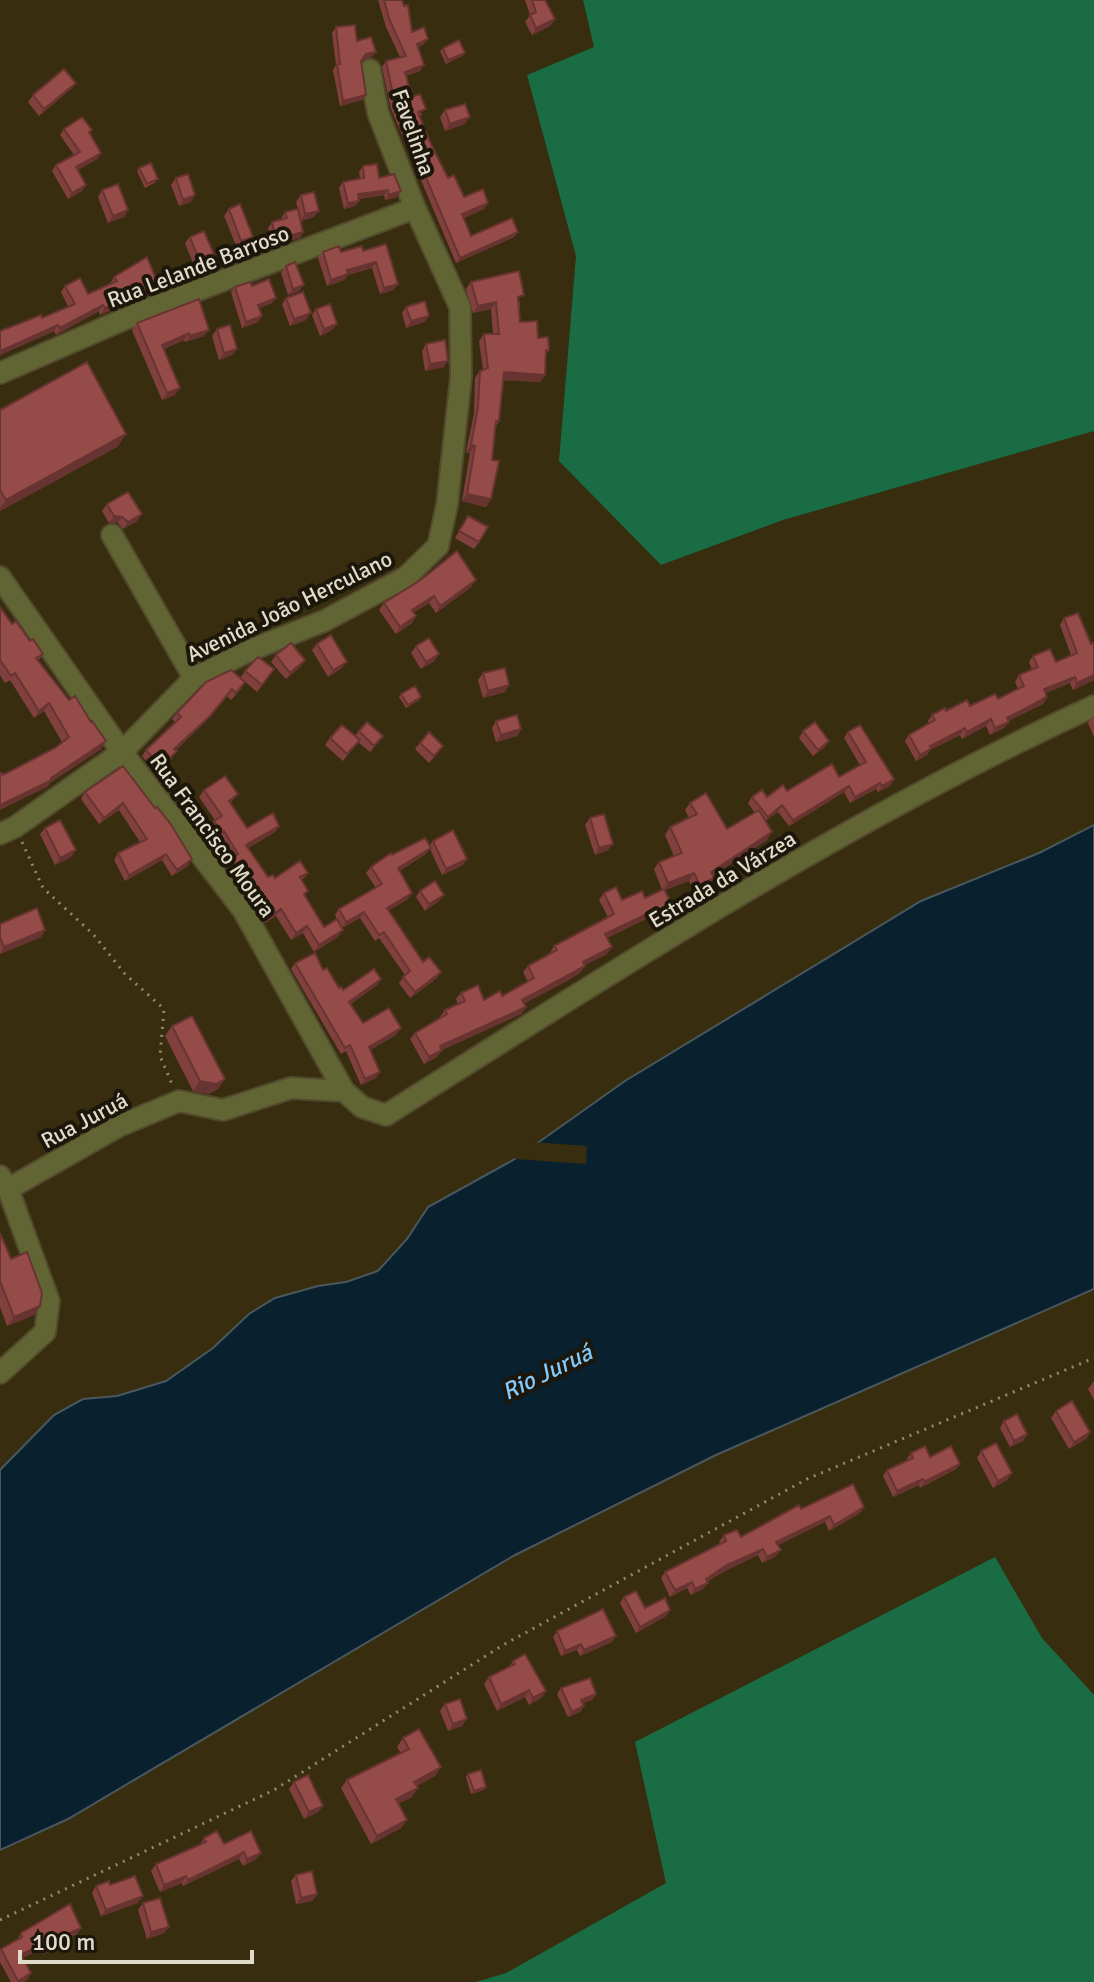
<svg xmlns="http://www.w3.org/2000/svg" width="1094" height="1982" font-family="Signika,sans-serif">
<style>
.forest{fill:#196c44}
.water{fill:#09202f;stroke:#4a585e;stroke-width:2}
.pier{fill:#382e0f}
.lines{fill:none;stroke-linecap:round;stroke-linejoin:round}
.minor-casing{stroke:#534a2d;stroke-width:24}
.path{stroke:#928b73;stroke-width:3;stroke-dasharray:2 6;stroke-linecap:butt}
.minor{stroke:#606533;stroke-width:20}
.wall{fill:#80403e}
.shaded-wall{fill:#683432}
.building{fill:#954b48;stroke:#683432;stroke-width:2}
.labels{text-anchor:middle;stroke-width:8;stroke-linejoin:round;paint-order:stroke}
.street-label{font-size:22px;fill:#e1dcca;stroke:#1c170a}
.water-label{font-size:24px;font-style:italic;fill:#80cafe;stroke:#1c170a}
</style>
<rect width="100%" height="100%" fill="#382e0f"/>
<path class="forest" d="M583,0H1094V431L783,520L661,565L559,461L576,256L527,75L594,47Z
M995,1557L1042,1638L1094,1695V1982H476L506,1973L666,1883L635,1742Z"/>
<path class="water" d="M1094,825V1289L716,1455L515,1555L68,1819L0,1850V1470L54,1415L83,1399L117,1396L166,1381L213,1348L249,1314L275,1298L318,1286L346,1282L378,1271L407,1239L428,1207L515,1159L625,1081L921,901L1039,853Z"/>
<path class="pier" d="M533,1142L587,1146L586,1164L515,1159V1154Z"/>
<g class="lines">
<defs>
<path id="minor" d="M0,373L148,309L415,208
M112,535L194,678
M0,577L122,752L243,910L344,1091L362,1107L386,1115C616,970 846,820 1094,706
M0,834L15,827L122,752L194,678L253,649L324,621L406,577L438,546L447,505L461,377L460,307L415,208L378,113L370,70
M0,1176L8,1189L49,1301L45,1332L0,1373
M8,1189L119,1126L179,1101L223,1110L291,1088L344,1091"/>
</defs>
<use href="#minor" class="minor-casing"/>
<path class="path" d="M22,842L43,888L93,934L125,974L164,1009L160,1056L172,1084
M0,1920L274,1790L503,1645L807,1479L1094,1358"/>
<use href="#minor" class="minor"/>
</g>
<path class="wall" d="M378,0H402L412,32L424,44L418,47L424,65L420,71L406,76L412,97L422,115L420,116L429,140L448,178L464,197L488,203L484,209L464,218L471,236L518,232L514,237L456,263L391,109L382,67L386,61L400,57L386,27Z
M525,0H545L555,19L550,26L532,35L525,22L530,15Z
M336,27L357,41L372,57L362,60L361,61L366,95L362,100L340,106L333,70L336,65L332,33Z
M443,48L465,53L462,56L446,64L440,51Z
M76,83L71,89L39,116L28,102L33,95Z
M445,110L465,124L445,131L440,117Z
M64,129L92,130L90,133L101,153L97,159L78,170L86,185L82,191L68,199L52,171L56,165L74,155L60,135Z
M363,166L397,197L385,200L384,195L359,199V201L355,206L344,209L339,188L343,182L360,179L359,172Z
M139,168L156,182L145,188L137,171Z
M176,178L191,202L179,206L171,185Z
M102,190L128,210L124,217L108,223L98,197Z
M301,195L314,217L301,221L303,232L300,238L272,245L268,228L272,222L282,219V217L285,212L298,209L296,202Z
M229,209L248,243L237,248L224,216Z
M190,237L218,264L213,270L198,276L185,243Z
M386,244L398,284L393,290L380,294L372,268L348,275L344,280L327,286L318,258L323,252L363,251Z
M286,266L299,291L288,295L281,273Z
M114,277L159,286L155,292L100,315L99,311L56,335L54,331L0,355V331L42,318L68,306L61,292L65,286L88,294L110,284Z
M471,282L520,303V322L549,350L546,354L545,375L540,382L503,380L499,421L496,426L492,460L491,499L486,507L462,501L470,453L466,452L474,414L475,378L480,371L483,370L479,341L484,334H493L491,309L473,313L466,289Z
M252,286L272,303L259,308L258,322L242,328L231,292L235,287Z
M286,298L306,320L290,326L282,304Z
M406,307L429,316L424,322L406,328L402,313Z
M316,309L332,330L320,336L312,315Z
M137,323L204,336L185,342L184,340L164,349L175,395L162,400L132,330Z
M217,329L237,349L232,355L219,360L212,336Z
M426,344L444,367L425,371L422,351Z
M0,410L126,434L117,447L0,511Z
M107,504L137,521L123,529L118,523H109L102,511Z
M468,516L479,542L474,549L455,538Z
M471,587L436,613L429,603L414,612L412,623L396,634L379,610L384,603Z
M0,607L12,624L43,654L38,661L69,700L91,722L106,741L101,749L51,782L47,787L3,775L55,748L62,742L44,711L34,718L10,680L5,683L0,675Z
M1064,618L1091,644L1094,680L1073,690L1070,683L1045,693L1047,697L1043,704L1008,721L1004,728L990,735L986,726L962,739L960,735L930,750L927,755L916,761L905,741L909,735L929,724L928,721L932,715L998,699L1018,689L1015,682L1019,675L1032,670L1029,662L1033,656L1056,662L1071,655L1060,625Z
M317,644L342,668L328,677L312,650Z
M416,646L439,654L434,661L421,669L411,653Z
M276,655L305,660L300,667L286,679L271,662Z
M274,669L257,692L242,679L245,682L241,689L231,700L227,696L205,722L176,750L172,758L157,774L142,756L146,750L175,722L172,719L177,713L240,678L245,671Z
M483,673L509,685L505,692L483,698L478,680Z
M401,694L421,697L419,700L406,708L399,697Z
M1093,716H1094V737L1088,723Z
M496,721L521,729L517,736L496,742L492,728Z
M359,731L378,743L370,752L358,742L343,761L325,745L330,738L355,736Z
M803,731L825,747L813,756L799,738Z
M848,732L894,779L890,786L878,792L876,789L850,803L844,792L789,826L778,812L765,821L767,840L712,876L708,886L695,893L689,881L665,890L672,921L661,928L654,915L607,938V954L584,965L580,973L524,1003L526,1007L521,1014L442,1050L437,1057L424,1064L410,1039L415,1033L440,1017L445,1010L458,1004L456,999L461,993L484,1000L502,996L528,982L523,972L528,966L550,953L554,946L608,917L599,900L604,893L622,900L645,898L662,890L654,869L659,862L674,856L665,835L670,827L689,818L685,810L690,803L727,829L755,813L748,803L752,797H767L839,777L860,765L844,738Z
M420,743L443,746L429,763L415,749Z
M123,766L188,866L172,876L162,860L125,881L114,860L118,853L140,842L119,810L99,824L81,799L85,792Z
M204,790L238,794L230,803L247,828L279,826L275,832L248,848L268,877L275,878L308,873L302,880L305,896L324,927L338,937L314,952L303,933L291,940L276,916L265,923L253,902L226,866L232,858L220,838L218,840L210,828L215,820L199,797Z
M590,818L608,850L595,855L585,825Z
M45,828L71,857L55,865L40,834Z
M433,841L463,865L442,875L430,849L426,854L399,871L408,899L389,910L423,962L441,972L437,978L410,998L399,983L405,975L379,938L375,941L360,918L342,928L335,915L339,909L376,888L366,873L371,867L392,855L429,846Z
M420,891L439,901L425,911L416,897Z
M0,924L45,930L41,937L0,954Z
M295,963L323,970L339,988L343,990L381,979L377,985L351,1004L363,1023L396,1035L370,1050L376,1078L361,1085L346,1051L341,1054L291,969Z
M172,1026L218,1089L209,1094L193,1091L165,1036Z
M0,1233L11,1259L40,1306L34,1315L7,1326L0,1307Z
M1094,1381V1400L1088,1389Z
M1056,1411L1090,1432L1086,1439L1069,1449L1051,1418Z
M1004,1421L1027,1434L1023,1441L1010,1447L1000,1428Z
M981,1451L1012,1473L1007,1480L993,1488L977,1458Z
M911,1453L930,1457L960,1464L956,1469L920,1488L919,1485L893,1497L883,1476L887,1470L907,1461V1459Z
M801,1509L860,1513L829,1531L825,1522L778,1545L776,1556L762,1563L758,1555L723,1572L707,1582L708,1583L703,1589L691,1595L687,1588L670,1597L661,1578L665,1572L720,1544L719,1542L724,1535L741,1537Z
M624,1597L645,1608L670,1610L666,1616L636,1633L620,1603Z
M557,1631L616,1636L612,1642L580,1656L577,1650L561,1656L553,1637Z
M513,1661L546,1691L541,1698L529,1705L525,1697L497,1711L484,1684L489,1677L509,1667Z
M561,1688L596,1694L592,1700L583,1703L584,1706L580,1712L568,1717L557,1694Z
M445,1704L462,1726L448,1731L440,1711Z
M403,1738L441,1767L435,1776L416,1786L412,1797L399,1803L401,1828L371,1844L341,1788L347,1780L401,1754L397,1747Z
M468,1774L486,1787L484,1790L471,1794L466,1777Z
M294,1782L323,1806L318,1812L304,1819L289,1789Z
M204,1838L261,1853L256,1859L243,1866L239,1859L183,1886L182,1883L160,1892L151,1871L156,1864L200,1845Z
M296,1875L317,1894L312,1901L296,1904L291,1881Z
M110,1885L138,1903L101,1916L92,1893L96,1886Z
M143,1903L164,1933L147,1939L138,1910Z
M81,1928L77,1934L61,1942L56,1948L44,1954L41,1948L23,1958L31,1973L27,1980L23,1982H11L0,1962V1949L17,1940L21,1933Z"/>
<path class="shaded-wall" d="M555,19L550,26L532,35L536,28Z
M428,39L424,44L413,49L417,44Z
M376,52L372,57L362,60L366,54Z
M465,53L462,56L446,64L448,60Z
M424,65L420,71L401,77L405,72Z
M76,83L71,89L39,116L44,109Z
M366,95L362,100L340,106L343,101Z
M470,117L465,124L445,131L450,124Z
M101,153L97,159L72,173L76,167Z
M86,185L82,191L68,199L72,193Z
M388,190L384,195L354,200L358,194Z
M401,191L397,197L385,200L389,195Z
M195,195L191,202L179,206L183,200Z
M359,201L355,206L344,209L348,203Z
M488,203L484,209L458,220L462,214Z
M128,210L124,217L108,223L113,216Z
M319,211L314,217L300,221L305,214Z
M303,232L300,238L272,245L276,240Z
M518,232L514,237L456,263L460,258Z
M253,237L248,243L237,248L241,241Z
M376,262L372,268L348,275L344,280L327,286L331,280L347,270Z
M218,264L213,270L198,276L203,270Z
M398,284L393,290L380,294L384,288Z
M304,285L299,291L288,295L293,289Z
M159,286L155,292L100,315L105,308Z
M276,298L272,303L254,310L258,305Z
M496,302L491,309L473,313L478,306Z
M103,305L99,311L56,335L60,328Z
M311,313L306,320L290,326L294,319Z
M262,316L258,322L242,328L246,322Z
M429,316L424,322L406,328L411,321Z
M337,324L332,330L320,336L324,329Z
M58,325L54,331L0,355V351Z
M209,330L204,336L185,342L190,336Z
M189,333L184,340L157,352L162,345Z
M237,349L232,355L219,360L224,353Z
M448,361L444,367L425,371L430,364Z
M504,372L545,375L540,382L499,380Z
M180,388L175,395L162,400L167,393Z
M126,434L117,447L0,511V508L6,500Z
M471,445L475,446L470,453L466,452Z
M467,494L491,499L486,507L462,501Z
M142,514L137,521L123,529L128,522Z
M114,516L122,517L118,523H109Z
M476,580L471,587L436,613L440,606Z
M434,596L429,603L408,616L412,610Z
M416,616L412,623L396,634L400,627Z
M439,654L434,661L421,669L426,662Z
M305,660L300,667L286,679L290,673Z
M347,662L342,668L328,677L333,670Z
M1094,675V680L1073,690L1077,683Z
M1075,677L1070,683L1039,696L1044,689Z
M509,685L505,692L483,698L488,691Z
M232,689L205,722L170,756L174,749Z
M1047,697L1043,704L1002,724L1007,718Z
M49,703L44,711L34,718L39,711Z
M991,719L986,726L962,739L967,732Z
M1009,722L1004,728L990,735L995,728Z
M965,728L960,735L930,750L927,755L916,761L920,755L930,746Z
M521,729L517,736L496,742L501,735Z
M106,741L101,749L51,782L47,787L0,810V805L51,778Z
M829,741L825,747L813,756L818,750Z
M894,779L890,786L878,792L882,786Z
M880,783L876,789L850,803L855,797Z
M849,786L844,792L789,826L793,820Z
M123,803L119,810L99,824L104,818Z
M782,805L778,812L763,823L768,817Z
M279,826L275,832L242,851L246,845Z
M772,832L767,840L705,880L711,872Z
M613,844L608,850L595,855L599,848Z
M431,848L426,854L393,874L398,868Z
M76,850L71,857L55,865L60,858Z
M166,854L162,860L125,881L129,875Z
M192,859L188,866L172,876L177,870Z
M467,859L463,865L442,875L446,869Z
M694,873L689,881L662,891L668,883Z
M714,878L708,886L695,893L700,885Z
M412,893L408,899L383,914L387,908Z
M444,895L439,901L425,911L429,904Z
M659,908L654,915L601,941L605,934Z
M281,909L276,916L265,923L270,916Z
M364,912L360,918L342,928L346,922Z
M677,914L672,921L661,928L665,921Z
M307,926L303,933L291,940L296,933Z
M45,930L41,937L0,954L4,947Z
M343,930L338,937L314,952L319,945Z
M612,947L607,954L578,969L583,962Z
M585,966L580,973L567,981L518,1007L522,1000Z
M441,972L437,978L410,998L415,992Z
M381,979L377,985L345,1008L349,1002Z
M526,1007L521,1014L435,1053L440,1046Z
M401,1028L396,1035L364,1053L369,1047Z
M442,1050L437,1057L424,1064L429,1057Z
M380,1072L376,1078L361,1085L365,1079Z
M225,1079L218,1089L209,1094L193,1091L200,1081Z
M40,1306L34,1315L7,1326L14,1317Z
M1090,1432L1086,1439L1069,1449L1074,1442Z
M1027,1434L1023,1441L1010,1447L1014,1441Z
M960,1464L956,1469L920,1488L924,1482Z
M1012,1473L1007,1480L993,1488L998,1481Z
M923,1479L919,1485L893,1497L897,1491Z
M864,1507L860,1513L829,1531L834,1525Z
M830,1516L825,1522L772,1548L776,1542Z
M763,1549L758,1555L723,1572L701,1585L706,1579L727,1565Z
M781,1550L776,1556L762,1563L767,1557Z
M692,1582L687,1588L670,1597L675,1590Z
M708,1583L703,1589L691,1595L695,1589Z
M670,1610L666,1616L636,1633L640,1627Z
M616,1636L612,1642L580,1656L584,1650Z
M581,1644L577,1650L561,1656L565,1651Z
M529,1690L525,1697L497,1711L501,1704Z
M546,1691L541,1698L529,1705L533,1698Z
M596,1694L592,1700L577,1706L581,1700Z
M584,1706L580,1712L568,1717L572,1712Z
M467,1719L462,1726L448,1731L453,1724Z
M441,1767L435,1776L408,1791L414,1782Z
M486,1787L484,1790L471,1794L474,1791Z
M418,1788L412,1797L390,1808L396,1799Z
M323,1806L318,1812L304,1819L309,1812Z
M407,1820L401,1828L371,1844L377,1836Z
M244,1852L239,1859L183,1886L188,1880Z
M261,1853L256,1859L243,1866L247,1859Z
M186,1876L182,1883L160,1892L164,1885Z
M317,1894L312,1901L296,1904L301,1898Z
M143,1896L138,1903L101,1916L106,1910Z
M169,1927L164,1933L147,1939L151,1932Z
M81,1928L77,1934L55,1945L59,1938Z
M45,1942L41,1948L17,1961L21,1955Z
M61,1942L56,1948L44,1954L48,1948Z
M31,1973L27,1980L23,1982H17Z"/>
<path class="building" d="M384,0H402L404,6L408,5L412,32L424,27L428,39L417,44L424,65L405,72L412,97L420,94L426,109L418,112L429,140L448,178L454,175L464,197L483,189L488,203L462,214L471,236L512,218L518,232L460,258L395,104L386,61L406,56L390,21Z
M532,0H545L555,19L536,28L530,15L536,12Z
M355,25L357,41L371,37L376,52L366,54L361,61L366,95L343,101L337,65L340,64L336,27Z
M459,40L465,53L448,60L443,48Z
M64,69L76,83L44,109L33,95Z
M465,104L470,117L450,124L445,110Z
M82,117L92,130L89,132L101,153L76,167L86,185L72,193L56,165L80,152L64,129Z
M151,163L158,179L147,184L139,168Z
M377,164L379,178L394,174L401,191L389,195L388,190L358,194L359,201L348,203L343,182L364,178L363,166Z
M188,174L195,195L183,200L176,178Z
M118,184L128,210L113,216L102,190Z
M314,192L319,211L305,214L301,195Z
M240,204L253,237L241,241L229,209Z
M298,209L303,232L276,240L272,222L287,218L285,212Z
M204,231L218,264L203,270L190,237Z
M386,244L398,284L384,288L376,262L347,270L348,274L331,280L323,252L339,246L341,252L362,246L363,251Z
M147,257L159,286L105,308L103,305L60,328L58,325L0,351V331L41,315L42,318L75,304L65,286L80,278L88,294L117,281L114,277Z
M295,262L304,285L293,289L286,266Z
M519,271L524,295L518,297L520,322L537,321L538,338L548,337L549,350H546L545,375L504,372L499,421H496L492,460L499,461L491,499L467,494L475,446L471,445L478,407L480,371L488,368L484,334H499L496,302L478,306L471,282Z
M269,279L276,298L258,305L262,316L246,322L235,287L250,282L252,286Z
M303,292L311,313L294,319L286,298Z
M199,299L209,330L190,336L189,333L162,345L180,388L167,393L137,323Z
M425,301L429,316L411,321L406,307Z
M330,304L337,324L324,329L316,309Z
M230,325L237,349L224,353L217,329Z
M445,340L448,361L430,364L426,344Z
M87,362L126,434L6,500L0,490V410Z
M128,492L142,514L128,522L122,517L114,516L107,504Z
M468,516L488,527L479,542L459,531Z
M457,551L476,580L440,606L434,596L412,610L416,616L400,627L384,603L422,579Z
M0,607L12,624L16,621L30,641L33,639L43,654L36,658L69,700L75,696L91,722L92,721L106,741L51,778L52,780L0,805V773H2L3,775L55,748L69,737L49,703L39,711L15,673L11,676L0,660Z
M1078,613L1091,644L1093,643L1094,646V675L1077,683L1075,677L1044,689L1047,697L1007,718L1009,722L995,728L991,719L967,732L965,728L930,746L931,749L920,755L909,735L935,720L932,715L945,708L946,711L967,700L970,706L995,694L998,699L1024,686L1019,675L1038,667L1033,656L1050,649L1056,662L1077,653L1064,618Z
M331,635L347,662L333,670L317,644Z
M429,638L439,654L426,662L416,646Z
M291,643L305,660L290,673L276,655Z
M258,657L274,669L262,685L245,671Z
M505,668L509,685L488,691L483,673Z
M231,670L245,682L236,693L232,689L210,716L174,749L177,751L161,767L146,750L181,717L177,713L206,682Z
M415,686L421,697L408,705L401,694Z
M517,715L521,729L501,735L496,721Z
M367,722L383,736L374,746L359,731Z
M815,722L829,741L818,750L803,731Z
M342,725L360,740L347,754L330,738Z
M860,725L894,779L882,786L880,783L855,797L849,786L793,820L782,805L768,817L752,797L762,790L767,797L783,785L787,791L832,764L839,777L866,762L848,732Z
M429,732L443,746L434,756L420,743Z
M123,766L155,808L157,807L170,823L192,859L177,870L166,854L129,875L118,853L147,839L123,803L104,818L85,792Z
M225,776L238,794L229,801L247,828L273,813L279,826L246,845L268,877L273,875L275,878L300,861L308,873L300,877L308,891L304,894L324,927L337,919L343,930L319,945L307,926L296,933L281,909L270,916L258,895L230,860L238,854L224,831L222,833L214,821L222,816L204,790Z
M706,793L727,829L759,810L772,832L711,872L714,878L700,885L694,873L668,883L659,862L682,853L670,827L697,814L690,803Z
M604,814L613,844L599,848L590,818Z
M60,820L76,850L60,858L45,828Z
M453,830L467,859L446,869L433,841Z
M425,838L431,848L398,868L412,893L387,908L423,962L429,957L441,972L415,992L403,977L410,971L384,932L379,935L364,912L346,922L339,909L382,884L371,867L391,853L392,855Z
M435,881L444,895L429,904L420,891Z
M616,887L622,900L642,891L645,898L664,889L677,914L665,921L659,908L605,934L612,947L583,962L585,966L522,1000L526,1007L440,1046L442,1050L429,1057L415,1033L447,1014L445,1010L465,1001L461,993L478,985L484,1000L500,991L502,996L534,978L528,966L557,950L554,946L614,914L604,893Z
M37,908L45,930L4,947L0,937V924Z
M315,953L323,970L327,968L339,988L341,987L343,990L374,969L381,979L349,1002L363,1023L389,1008L401,1028L369,1047L380,1072L365,1079L350,1045L345,1048L295,963Z
M192,1016L225,1079L216,1084L200,1081L172,1026Z
M0,1233L11,1259L27,1252L42,1293L40,1306L14,1317L0,1281Z
M1072,1401L1090,1432L1074,1442L1056,1411Z
M1017,1414L1027,1434L1014,1441L1004,1421Z
M996,1443L1012,1473L998,1481L981,1451Z
M925,1446L930,1457L951,1446L960,1464L924,1482L923,1479L897,1491L887,1470L913,1458L911,1453Z
M853,1484L864,1507L834,1525L830,1516L776,1542L781,1550L767,1557L763,1549L727,1565L706,1579L708,1583L695,1589L692,1582L675,1590L665,1572L726,1541L724,1535L737,1530L741,1537L799,1505L801,1509Z
M636,1591L645,1608L665,1598L670,1610L640,1627L624,1597Z
M603,1609L616,1636L584,1650L581,1644L565,1651L557,1631Z
M525,1654L546,1691L533,1698L529,1690L501,1704L489,1677L515,1664L513,1661Z
M590,1678L596,1694L581,1700L584,1706L572,1712L561,1688Z
M460,1699L467,1719L453,1724L445,1704Z
M419,1729L441,1767L414,1782L418,1788L396,1799L407,1820L377,1836L347,1780L409,1749L403,1738Z
M481,1770L486,1787L474,1791L468,1774Z
M308,1775L323,1806L309,1812L294,1782Z
M217,1831L224,1844L251,1831L261,1853L247,1859L244,1852L188,1880L186,1876L164,1885L156,1864L206,1842L204,1838Z
M312,1871L317,1894L301,1898L296,1875Z
M135,1876L143,1896L106,1910L96,1886L109,1881L110,1885Z
M160,1898L169,1927L151,1932L143,1903Z
M70,1904L81,1928L59,1938L61,1942L48,1948L45,1942L21,1955L31,1973L18,1981L1,1949L22,1937L21,1933Z"/>
<g class="labels">
<g class="street-label">
<text transform="translate(414 132) rotate(71)" y="8">Favelinha</text>
<text transform="translate(198 266) rotate(-21)" y="8">Rua Lelande Barroso</text>
<text transform="translate(289 606) rotate(-26)" y="8">Avenida João Herculano</text>
<text transform="translate(213 835) rotate(54)" y="8">Rua Francisco Moura</text>
<text transform="translate(722 879) rotate(-31)" y="8">Estrada da Várzea</text>
<text transform="translate(84 1120) rotate(-28)" y="8">Rua Juruá</text>
</g>
<g class="water-label">
<text transform="translate(547 1372) rotate(-26)" y="8">Rio Juruá</text>
</g>
</g>
<path d="M20 1950v12h232v-12" fill="none" stroke="#e1dcca" stroke-width="4"/>
<text x="32" y="1950" font-size="24" fill="#e1dcca" stroke="#1c170a" stroke-width="6" paint-order="stroke">100 m</text>
</svg>
